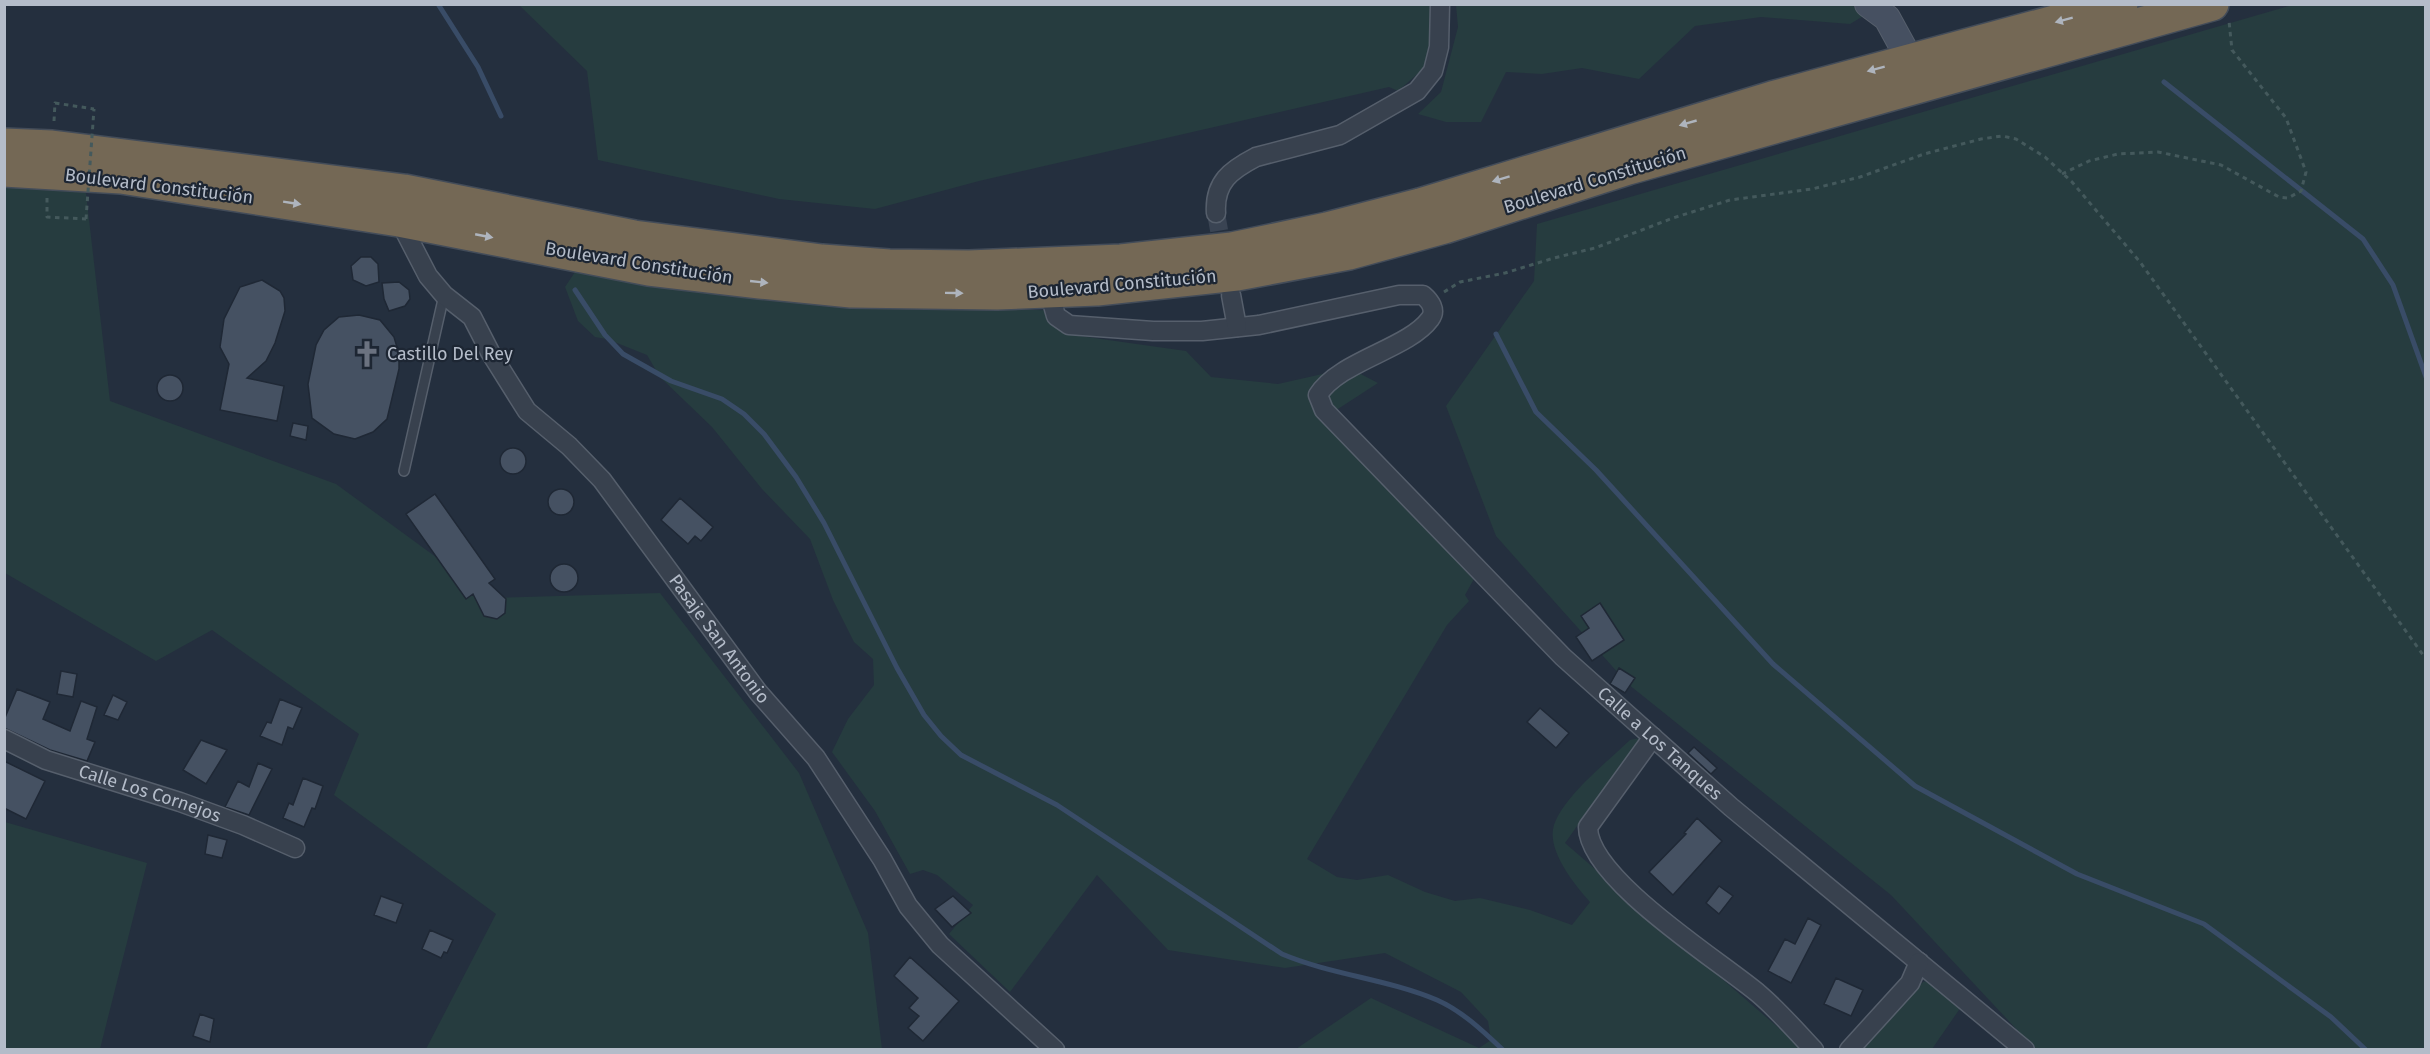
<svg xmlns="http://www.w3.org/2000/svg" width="2430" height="1054" font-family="'Fira Sans',sans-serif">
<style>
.green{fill:#263c3f}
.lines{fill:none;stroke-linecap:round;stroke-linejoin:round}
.stream{stroke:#394c67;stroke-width:5}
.building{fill:#455162;stroke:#1f2835;stroke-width:1.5}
.street-tunnel{stroke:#3a4453;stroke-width:18;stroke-dasharray:18 9;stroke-linecap:butt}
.lane-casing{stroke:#565f6c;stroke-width:12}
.street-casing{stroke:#565f6c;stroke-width:21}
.secondary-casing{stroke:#565f6c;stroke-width:28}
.highway-casing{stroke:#434c59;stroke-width:36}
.path{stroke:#44595c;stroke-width:3;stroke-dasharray:4.5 4.5;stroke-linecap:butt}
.lane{stroke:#38414e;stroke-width:9}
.street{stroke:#38414e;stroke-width:18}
.secondary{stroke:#465061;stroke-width:26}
.highway{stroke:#746855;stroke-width:33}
.path-bridge{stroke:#44595c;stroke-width:3;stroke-dasharray:4.5 4.5;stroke-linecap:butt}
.oneway{fill:#aeb4bd}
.labels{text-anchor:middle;stroke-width:4.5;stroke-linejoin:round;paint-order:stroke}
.street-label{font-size:18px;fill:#b4bcc9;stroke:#1d2633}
.poi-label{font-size:18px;fill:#b4bcc9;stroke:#1d2633;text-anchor:start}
</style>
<rect width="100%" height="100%" fill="#242f3e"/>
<path class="green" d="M1433,4L1430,63L1398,91L1389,87L979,181L875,209L779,199L598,160L587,71L519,5Z
M1851,4L1865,15L1850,24L1761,17L1695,26L1639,79L1582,68L1542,74L1506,72L1481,122H1446L1418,114L1441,92L1458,27L1456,5Z
M2292,5H2425V1049H2035L1891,895L1628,684L1496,536L1446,406L1534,281L1537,224Z
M5,172L84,176L110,401L336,484L492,598L660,593L799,773L868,933L882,1049H426L496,914L334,795L359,734L212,630L156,661L5,573Z
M577,269L921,306L1064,311L1080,336L1186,351L1211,377L1278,384L1349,368L1378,383L1324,418L1475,577L1465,595L1469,601L1447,625L1307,859L1337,877L1357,880L1388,875L1425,892L1455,901L1480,898L1530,910L1572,925L1590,902C1575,885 1546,850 1554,825C1564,796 1608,761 1630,740L1640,738L1565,843L1803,1049H1296L1371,998L1479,1048L1491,1040L1488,1021L1461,992L1385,953L1285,968L1168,950L1097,875L1010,992L949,934L973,905L937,875L923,870L910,874L875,811L832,752L848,719L874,685L873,659L854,642L833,600L810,539L762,489L712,427L660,377L647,355L607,339L595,337L578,321L565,287Z
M5,822L147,863L100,1049H5Z
M1928,981L1961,1007L1932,1049L1863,1050L1923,982Z"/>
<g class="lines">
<path class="stream" d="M438,4L478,67L501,116
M2164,82L2363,239L2393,285L2426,377
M575,290L605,335L623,354L671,381L722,399L744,414L764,434L796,477L824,523L897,668L924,715L941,736L961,755L1057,805L1282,954C1332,975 1387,979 1437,1000C1462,1011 1483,1031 1503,1050
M1496,334L1536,412L1596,470L1773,664L1915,786L2077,874L2204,924L2331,1017L2366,1050"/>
</g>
<path class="building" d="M361,257H371L378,264L379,282L366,286L353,280L351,266Z
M262,280L280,291L284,298L285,311L275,343L266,361L247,378L284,386L277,421L220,410L229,364L220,347L224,319L240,287Z
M399,282L409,290L410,299L405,306L389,311L384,299L382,283Z
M359,315L380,320L394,337L399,354V369L387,419L373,432L355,439L334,434L312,418L308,384L316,345L324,330L339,317Z
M157 388a13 13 0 1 1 26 0a13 13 0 1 1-26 0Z
M293,423L308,426L306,440L290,436Z
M500 461a13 13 0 1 1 26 0a13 13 0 1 1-26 0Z
M548 502a13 13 0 1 1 26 0a13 13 0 1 1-26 0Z
M435,494L495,579L489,583L506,599L505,613L497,619L484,616L473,594L466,599L406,514Z
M680,498L713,527L701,541L695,536L688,544L661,520Z
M550 578a14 14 0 1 1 28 0a14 14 0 1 1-28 0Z
M1600,603L1624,640L1592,661L1576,637L1589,628L1581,616Z
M1619,668L1635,678L1625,693L1610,684Z
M61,671L77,674L73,697L57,694Z
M17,689L50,702L43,719L70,731L81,701L97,707L87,739L95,742L87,761L50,750L4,728V720Z
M113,695L127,702L118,720L104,715Z
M280,699L302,708L293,729L288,727L282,745L260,736L267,722L271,723Z
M1540,708L1569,733L1556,748L1527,722Z
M201,740L227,750L206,784L183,770Z
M1694,747L1717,768L1711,774L1688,753Z
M4,761L45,781L26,819L4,808Z
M258,763L272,769L249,815L225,807L238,781L249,787Z
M303,778L323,786L315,809L312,808L304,827L283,818L289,803L293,805Z
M1697,818L1722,841L1673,895L1649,872L1686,834L1684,833Z
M208,835L227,840L222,858L205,854Z
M1719,886L1733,896L1719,914L1706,903Z
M381,896L403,904L396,923L374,915Z
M953,896L971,913L952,927L935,909Z
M1808,918L1821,925L1791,983L1768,971L1785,939L1795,944Z
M430,930L453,940L447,953L444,952L441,958L422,949Z
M910,957L959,1001L923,1041L908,1028L919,1016L909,1008L918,998L894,976Z
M1836,978L1863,990L1851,1016L1824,1004Z
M200,1014L214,1019L210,1042L193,1036Z"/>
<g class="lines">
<path class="street-tunnel" d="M1216,213L1224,258"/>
<defs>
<path id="lane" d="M404,471L444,295"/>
<g id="street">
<path d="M1216,213C1214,182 1231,170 1256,157L1340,135L1417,91L1433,71L1439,47L1440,4"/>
<path id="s1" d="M399,220L428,276L444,295L472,317L490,352L527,411L569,446L602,480L758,692L816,758L882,859L908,906L940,945L1055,1050"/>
<path id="s2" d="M1049,291L1056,316L1069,325L1153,331H1202L1259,325L1399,295H1423C1430,301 1437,310 1430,319C1408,349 1339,361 1318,395L1324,410L1563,657L1731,807L2025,1050"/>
<path d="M1231,295L1237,327"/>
<path d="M1653,737L1588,827C1588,879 1720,961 1759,994C1779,1011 1796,1031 1814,1050"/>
<path id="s3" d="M4,739L46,760L180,802L243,825L295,848"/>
<path d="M1849,1050L1910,983L1919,962"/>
</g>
<path id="secondary" d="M1868,4L1887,18L1910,60"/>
<path id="highway" d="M4,145L52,147L404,191L634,237L822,261L889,266L969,267L1121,261L1232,249L1327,229L1420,205L1772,98L2121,4
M4,170L121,177L399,220L649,269L760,282L851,291L997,293L1097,289L1237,274L1349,253L1444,227L1628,168L2212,4"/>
</defs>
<use href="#lane" class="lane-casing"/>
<use href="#street" class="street-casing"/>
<use href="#secondary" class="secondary-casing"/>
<use href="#highway" class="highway-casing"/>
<path class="path" d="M54,121L55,103L94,109
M2062,174L2089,161L2118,154L2158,152L2221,165L2279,197L2288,198L2301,191L2306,172L2286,118L2232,50L2229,21
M47,198V217L86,219
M1444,292L1460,282L1505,273L1554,258L1595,248L1673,218L1730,200L1812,189L1860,177L1924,154L1981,139L2002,136L2016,139L2045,157L2072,182L2140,262L2426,659"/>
<use href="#lane" class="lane"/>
<use href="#street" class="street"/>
<use href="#secondary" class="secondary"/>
<use href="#highway" class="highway"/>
<path class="path-bridge" d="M86,219L94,109"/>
</g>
<defs><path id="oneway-solid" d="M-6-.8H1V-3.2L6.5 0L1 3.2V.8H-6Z" transform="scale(1.5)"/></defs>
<g class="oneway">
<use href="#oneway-solid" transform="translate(2064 20) rotate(165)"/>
<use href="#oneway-solid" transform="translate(1876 69) rotate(165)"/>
<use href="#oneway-solid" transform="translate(1688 123) rotate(164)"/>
<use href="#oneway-solid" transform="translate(1501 179) rotate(163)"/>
<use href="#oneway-solid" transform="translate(292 203) rotate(9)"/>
<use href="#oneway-solid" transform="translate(484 236) rotate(11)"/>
<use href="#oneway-solid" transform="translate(759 282) rotate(6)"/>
<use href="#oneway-solid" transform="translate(954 293) rotate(1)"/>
</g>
<defs>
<symbol id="church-bare" viewBox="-9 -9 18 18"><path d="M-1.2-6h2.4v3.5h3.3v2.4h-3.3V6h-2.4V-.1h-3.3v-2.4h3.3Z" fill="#6b7280" stroke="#1d2633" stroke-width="2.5" paint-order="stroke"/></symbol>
</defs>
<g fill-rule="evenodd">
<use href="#church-bare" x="348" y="335" width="38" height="38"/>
</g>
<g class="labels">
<g class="street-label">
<text transform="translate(1595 180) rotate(-17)" y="6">Boulevard Constitución</text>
<text transform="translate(159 186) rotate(7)" y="6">Boulevard Constitución</text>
<text transform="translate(639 263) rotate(9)" y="6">Boulevard Constitución</text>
<text transform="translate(1122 284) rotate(-5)" y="6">Boulevard Constitución</text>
<text dy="6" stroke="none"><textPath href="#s1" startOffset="532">Pasaje San Antonio</textPath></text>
<text dy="6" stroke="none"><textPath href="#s2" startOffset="1054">Calle a Los Tanques</textPath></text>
<text dy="6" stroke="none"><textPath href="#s3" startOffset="156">Calle Los Cornejos</textPath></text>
</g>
<g class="poi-label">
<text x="387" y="360">Castillo Del Rey</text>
</g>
</g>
<rect width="2430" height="1054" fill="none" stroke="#b4bcc9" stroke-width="12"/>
</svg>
